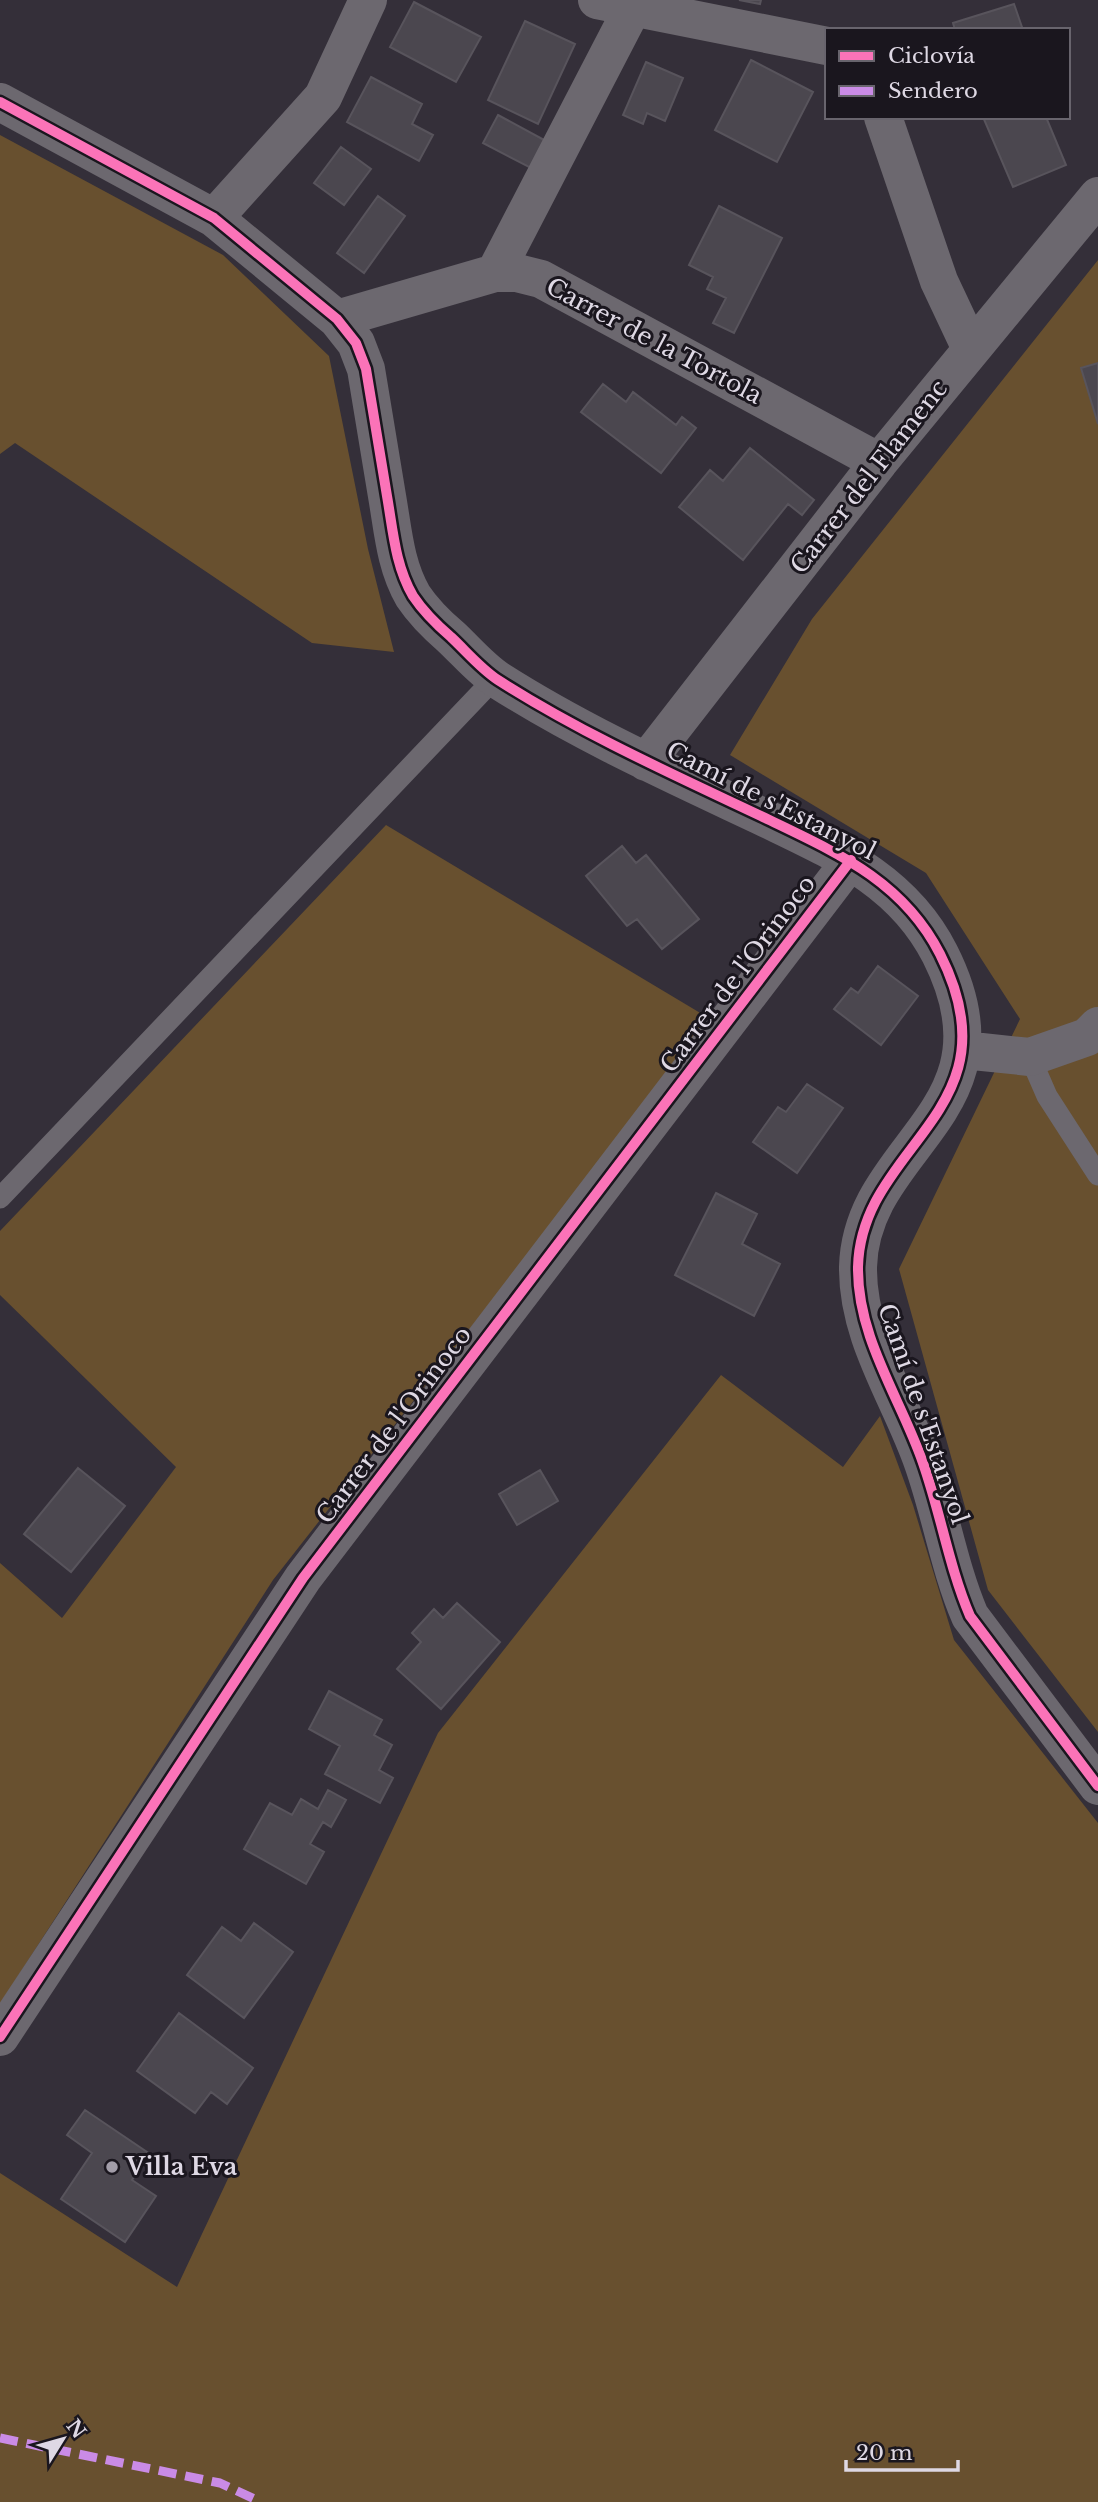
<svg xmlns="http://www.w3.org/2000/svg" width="1098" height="2502" font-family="'Libre Baskerville',serif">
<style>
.green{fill:#68502f}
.building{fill:#4b474f;stroke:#58545c;stroke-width:2}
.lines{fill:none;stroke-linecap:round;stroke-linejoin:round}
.lane{stroke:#6c686f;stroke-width:21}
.street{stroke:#6c686f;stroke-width:38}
.quiet{stroke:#ca8be6;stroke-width:9;stroke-dasharray:18 9;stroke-linecap:butt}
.cycleway-casing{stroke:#1a161e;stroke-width:15}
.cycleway{stroke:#fb73b8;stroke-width:10}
.poi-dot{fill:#a29da8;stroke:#1a161e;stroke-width:2.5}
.labels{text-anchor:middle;stroke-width:6;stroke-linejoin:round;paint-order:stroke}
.street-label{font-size:24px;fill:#ded8e4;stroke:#1a161e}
.poi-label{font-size:24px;font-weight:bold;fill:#ded8e4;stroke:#1a161e;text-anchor:start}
</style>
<rect width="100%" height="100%" fill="#342f39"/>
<path class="green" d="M0,135L223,255L329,356L368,549L394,652L312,643L15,443L0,454Z
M1098,260V1732L988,1590L899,1269L1020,1019L926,873L730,755L812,619Z
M386,825L712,1020L273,1580L0,2004V1563L62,1618L176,1467L0,1295V1231Z
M721,1375L843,1467L880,1416L913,1505L954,1640L1098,1823V2502H0V2173L177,2287L438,1733Z"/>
<path class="building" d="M739,0H761L760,4Z
M414,2L481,37L456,82L390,47Z
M1014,4L1023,30H955L953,23Z
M525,21L575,44L538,124L488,100Z
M751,60L813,92L777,162L715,130Z
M646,62L683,78L665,121L647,113L643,124L623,115Z
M371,77L422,104L412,124L433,135L419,161L347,122Z
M498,115L546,141L531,168L483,143Z
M983,117H1046L1066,165L1013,187Z
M341,147L371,169L344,205L314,183Z
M378,196L405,216L364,273L337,253Z
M719,206L782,238L734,333L713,323L726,298L707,289L713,277L689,265Z
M1098,363V424L1081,368Z
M603,384L626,402L633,392L676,425L682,417L696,428L661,473L581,412Z
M750,448L814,500L802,515L788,504L743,560L679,507L710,470L723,481Z
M622,846L636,863L646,855L699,919L662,949L637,919L627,926L586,876Z
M878,966L918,996L881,1045L834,1009L851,988L858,993Z
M807,1084L843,1108L797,1173L753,1142L778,1107L786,1112Z
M716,1193L757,1214L742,1244L780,1264L754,1316L675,1275Z
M78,1468L125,1506L71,1572L24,1534Z
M540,1470L558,1501L517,1525L499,1494Z
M457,1603L500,1642L441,1709L397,1669L421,1642L412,1633L434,1609L443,1618Z
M329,1691L382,1720L374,1735L392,1745L379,1770L393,1778L380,1803L325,1774L340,1746L309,1729Z
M328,1790L346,1800L331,1827L323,1822L310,1844L324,1852L306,1884L244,1849L270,1803L292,1815L301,1799L318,1809Z
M254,1923L293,1952L244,2018L187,1975L222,1927L241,1941Z
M179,2013L253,2068L227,2104L211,2092L195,2113L137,2071Z
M85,2110L150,2154L132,2180L156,2196L125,2242L61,2199L92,2153L67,2135Z"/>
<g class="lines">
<path class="lane" d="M1030,1057L1047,1096L1098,1175
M0,1198L495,678"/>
<path class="street" d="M597,0L827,46
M0,102L214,218L337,319L356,343L366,369C373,411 380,454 387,496C393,530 395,565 413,596C423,611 437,625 451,637C466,651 481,669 498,680C581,733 672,774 761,816C833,851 902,879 940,954C1020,1112 861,1143 858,1267C857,1338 901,1399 923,1463C941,1514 949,1567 970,1616L1098,1786
M883,117L939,281L971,349
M214,218L323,97L368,0
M495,273L633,7
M337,319L495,273H517L541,279L879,462
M646,762L879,462L1098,196
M963,1050L1030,1057L1087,1037L1098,1026
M0,2037L303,1578L851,860"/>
<path class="quiet" d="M0,2438L220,2483L261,2502"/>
<defs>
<path id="cycleway" d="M0,102L214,218L337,319L356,343L366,369C373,411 380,454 387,496C393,530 395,565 413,596C423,611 437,625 451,637C466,651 481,669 498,680C581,733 672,774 761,816C833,851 902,879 940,954C1020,1112 861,1143 858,1267C857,1338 901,1399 923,1463C941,1514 949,1567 970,1616L1098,1786
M0,2037L303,1578L851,860"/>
</defs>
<use href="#cycleway" class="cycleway-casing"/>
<use href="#cycleway" class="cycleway"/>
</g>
<circle class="poi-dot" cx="112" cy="2167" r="7"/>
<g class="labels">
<g class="street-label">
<text transform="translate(654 341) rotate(28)" y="8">Carrer de la Tortola</text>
<text transform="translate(869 477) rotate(-52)" y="8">Carrer del Flamenc</text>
<text transform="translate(771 801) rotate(27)" y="8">Camí de s'Estanyol</text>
<text transform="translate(738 974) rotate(-53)" y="8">Carrer de l'Orinoco</text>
<text transform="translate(923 1414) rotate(71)" y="8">Camí de s'Estanyol</text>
<text transform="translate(394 1425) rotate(-53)" y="8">Carrer de l'Orinoco</text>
</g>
<g class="poi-label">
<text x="126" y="2175">Villa Eva</text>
</g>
</g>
<rect x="825" y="28" width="245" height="91" fill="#1a161e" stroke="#68646d" stroke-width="2"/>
<rect x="839" y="51" width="35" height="10" fill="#fb73b8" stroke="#68646d" stroke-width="2"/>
<text x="888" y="63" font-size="21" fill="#ded8e4">Ciclovía</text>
<rect x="839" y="86" width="35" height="10" fill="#ca8be6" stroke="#68646d" stroke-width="2"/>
<text x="888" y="98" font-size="21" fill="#ded8e4">Sendero</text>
<g transform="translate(63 2439) rotate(53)" stroke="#1a161e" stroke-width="5" paint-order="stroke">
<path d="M0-5L12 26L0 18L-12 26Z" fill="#ded8e4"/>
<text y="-10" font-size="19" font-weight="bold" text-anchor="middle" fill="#ded8e4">N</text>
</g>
<path d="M846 2460v10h112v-10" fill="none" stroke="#ded8e4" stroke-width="3.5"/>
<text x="856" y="2460" font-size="21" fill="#ded8e4" stroke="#1a161e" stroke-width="5" paint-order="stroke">20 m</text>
</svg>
